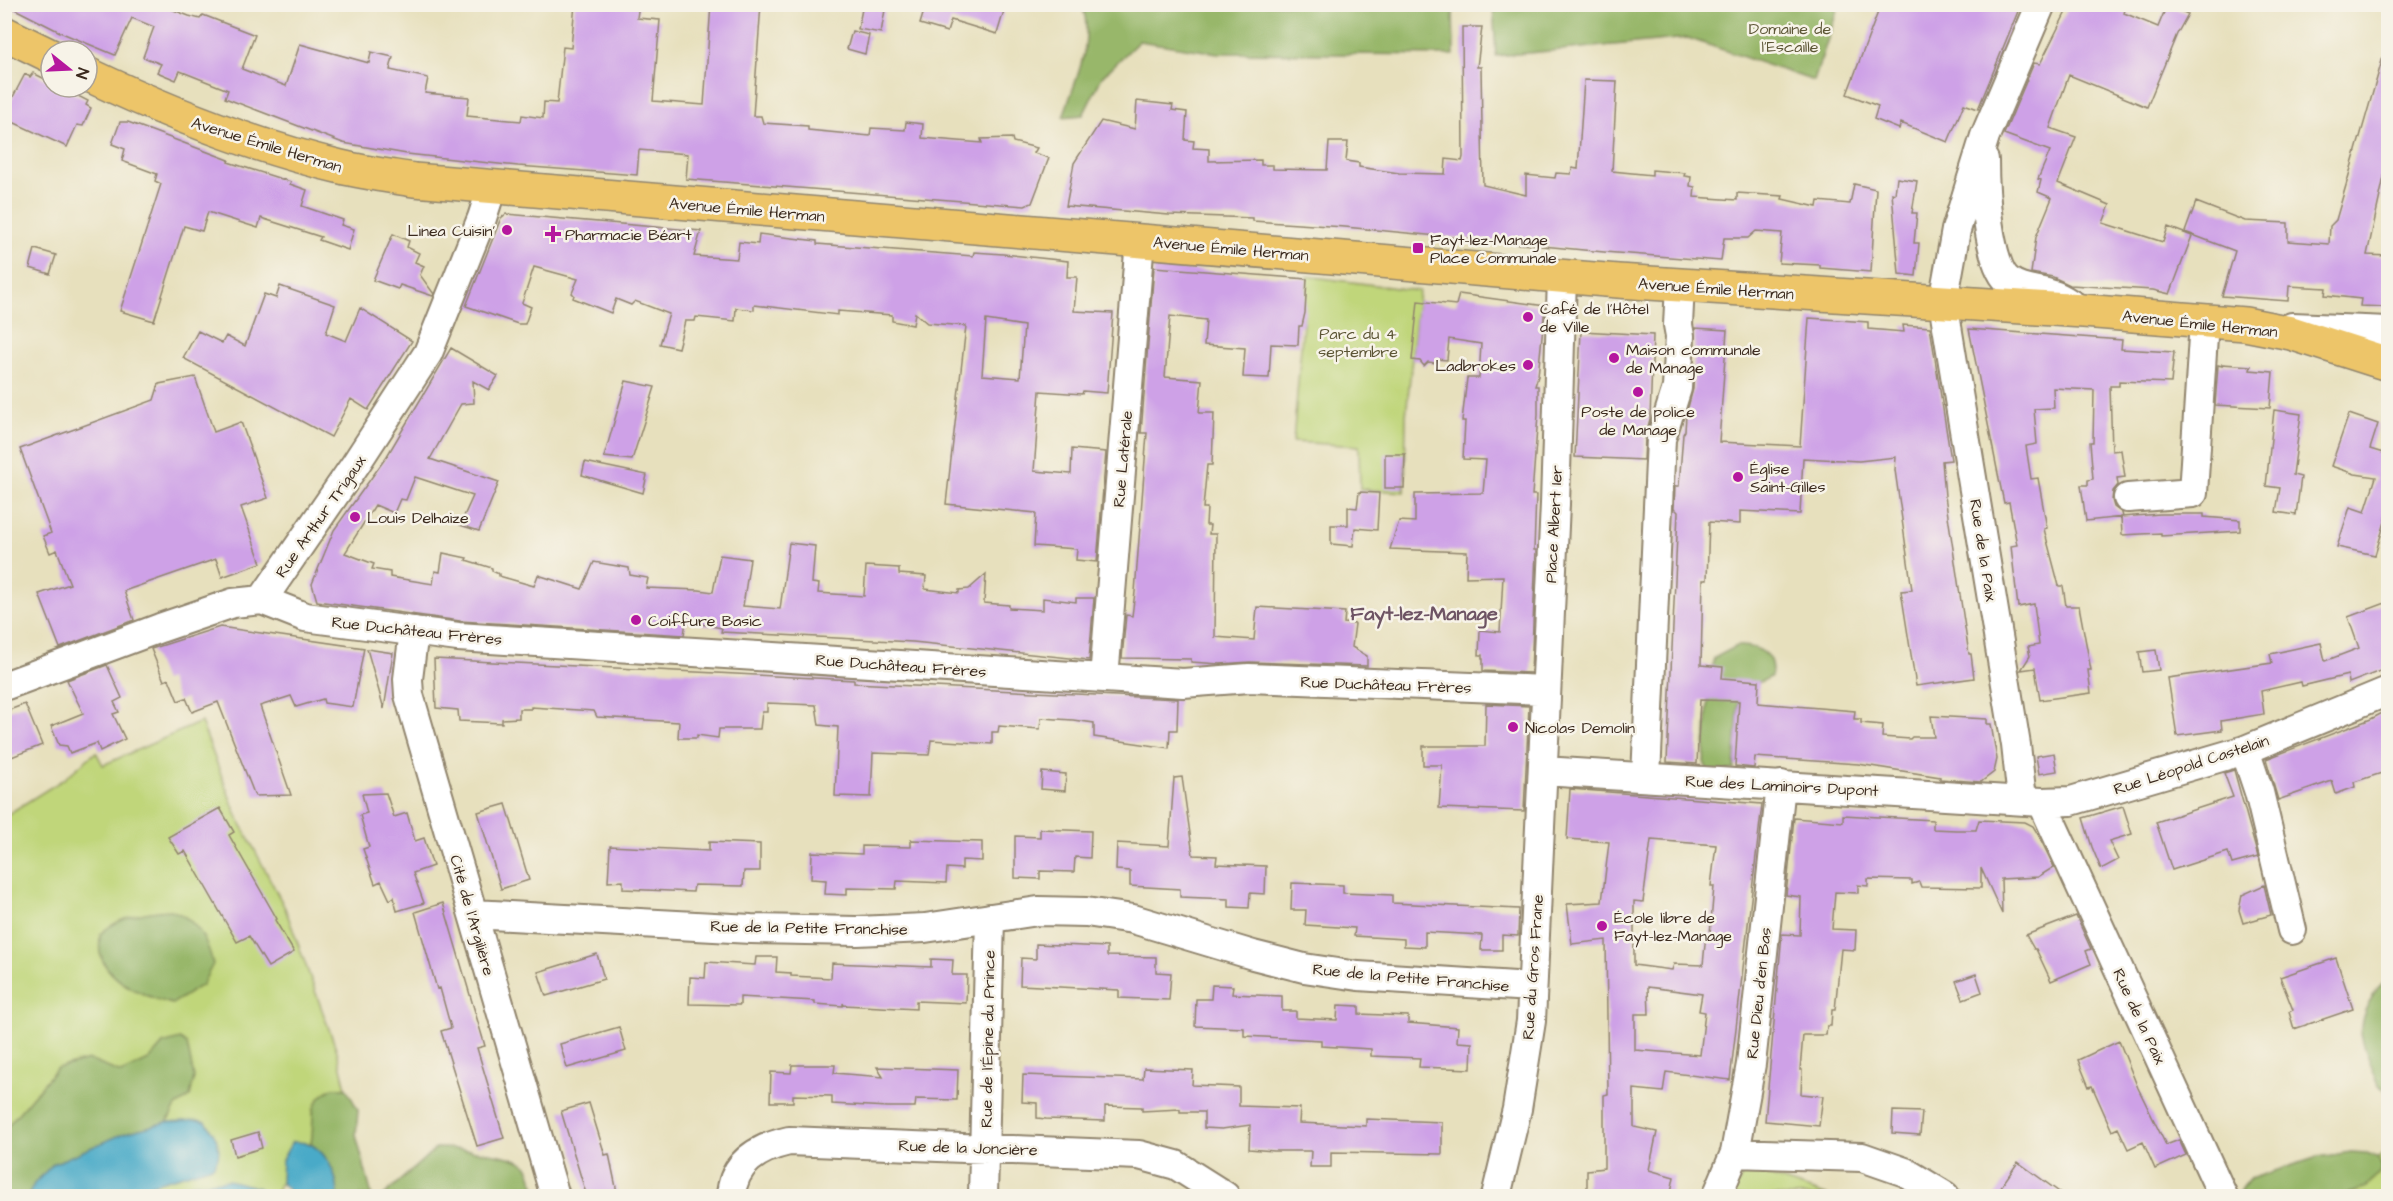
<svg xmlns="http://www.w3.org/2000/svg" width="2393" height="1201" font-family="'Architects Daughter',sans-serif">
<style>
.green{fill:#c0d67a;stroke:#7e804c;stroke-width:1.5}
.forest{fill:#98b76a;stroke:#6a7044;stroke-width:1.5}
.water{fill:#48aac8;stroke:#426a73;stroke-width:1.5}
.building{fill:#cea1e7;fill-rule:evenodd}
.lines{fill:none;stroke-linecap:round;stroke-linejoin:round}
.minor-casing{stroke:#91856e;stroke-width:32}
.major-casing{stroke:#91856e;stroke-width:36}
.minor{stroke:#fff;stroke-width:28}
.major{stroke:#edc569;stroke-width:33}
.poi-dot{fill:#b5179e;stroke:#f7f3e8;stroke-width:2}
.labels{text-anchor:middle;stroke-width:5;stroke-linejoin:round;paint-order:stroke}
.park-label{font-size:16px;fill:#5c5535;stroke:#f7f3e8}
.street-label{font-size:16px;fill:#3b2a1e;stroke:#f7f3e8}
.poi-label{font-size:16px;fill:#3b2a1e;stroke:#f7f3e8;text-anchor:start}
.quarter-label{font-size:20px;font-weight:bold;fill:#6e5464;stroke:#f7f3e8}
</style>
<rect width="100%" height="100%" fill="#f7f3e8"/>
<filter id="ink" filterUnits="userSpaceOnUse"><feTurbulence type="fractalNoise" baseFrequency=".0167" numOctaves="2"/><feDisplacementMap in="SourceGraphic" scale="12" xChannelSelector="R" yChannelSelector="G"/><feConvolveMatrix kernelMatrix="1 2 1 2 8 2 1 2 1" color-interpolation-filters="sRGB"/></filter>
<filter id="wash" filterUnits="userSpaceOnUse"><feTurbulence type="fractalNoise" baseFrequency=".008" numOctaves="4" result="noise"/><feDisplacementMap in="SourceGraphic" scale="24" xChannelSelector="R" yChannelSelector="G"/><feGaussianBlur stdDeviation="1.35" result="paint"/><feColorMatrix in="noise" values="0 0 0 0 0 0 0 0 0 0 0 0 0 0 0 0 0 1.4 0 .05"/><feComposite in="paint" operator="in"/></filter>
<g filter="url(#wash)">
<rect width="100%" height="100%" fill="#e7e0bd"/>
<path class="green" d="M1307,276L1419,291L1406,416L1405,492L1360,489L1359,446L1293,442Z
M201,722L237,816L285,908L337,1051L346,1088H333L313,1109L314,1127L311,1143L292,1142L282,1160L281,1182L275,1196H130L149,1185L167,1122L176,1106L163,1044L149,1060L121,1073L89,1060L57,1068L5,1129V816L64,779L96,752L103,765Z
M2388,1151V1196H2341L2367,1188L2382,1169L2379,1158Z
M1745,1168L1828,1196H1733Z"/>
<path class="forest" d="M1437,4L1438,8L1453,9L1454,55L1218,53L1139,41L1102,77L1083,115L1063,117C1075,81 1095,42 1082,5Z
M1493,5V4L1839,5L1814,81L1688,38L1496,56Z
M1737,646C1758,645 1776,654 1771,677L1758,683L1740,682L1734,770L1708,771L1704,762L1710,673L1714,658Z
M171,910C196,919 207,938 213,964L202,985L172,1004C147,997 107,982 100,953C99,947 100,940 100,934C119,917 145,911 171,910Z
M2388,980V1091L2379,1086C2374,1071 2362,1047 2361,1032C2360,1014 2374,989 2388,980Z
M180,1039L187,1044L194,1077L190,1097L176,1106L167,1122L125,1133L53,1164L34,1184L28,1196H5V1129L57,1068L89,1060L121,1073L149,1060L163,1044Z
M333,1088H346L358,1110L356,1135L372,1196H338C337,1170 329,1161 311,1143C316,1117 305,1103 333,1088Z
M436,1148C454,1148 513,1153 526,1165C532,1172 534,1187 537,1196H480L468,1189L459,1190L449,1196H383Z
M2351,1152L2366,1153L2379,1158L2382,1169L2366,1188L2341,1196H2238L2243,1187L2250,1179L2318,1157Z"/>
<path class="water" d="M198,1120L206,1122C216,1134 225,1152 213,1166L150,1185L130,1196H28L34,1184L53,1164L125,1133L167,1122Z
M292,1142C298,1142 307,1142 312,1145C330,1156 337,1177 338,1196H293L281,1182L282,1160Z
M228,1180L259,1188L266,1196H152L190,1184Z"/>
<g id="blocks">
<path class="building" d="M5,4H158L189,16L200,19L203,15L255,35L242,69L286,86L300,44L369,63L371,52L393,57L390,70L428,78L425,93L469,97L467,116L521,121L522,115L543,118L544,102L557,103L563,47L571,48L575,4H639L637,18L660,20L653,101L704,105L711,4H761L753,116H761L763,123L808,126V130L870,136L871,128L905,130L906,122L923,124L922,138L982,143L981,139L1012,138L1013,142L1037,148L1034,153L1049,158L1032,203L1025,206L686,179L688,154L639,150L637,175L518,166L407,154L343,143L225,98L228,90L180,71L176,80L157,72L161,64L143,57L154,27L132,18L115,55L62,33Z
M863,4H886L881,33L858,29Z
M915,4H1006L997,34L951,20L947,32L920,24L924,11L915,8Z
M1881,4H2021L1978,109L1964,104L1948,142L1901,123L1899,129L1874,119L1878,106L1847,94Z
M2070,4H2127L2124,13L2158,27L2167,5L2188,14L2177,34L2147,107L2069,75L2050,128L2076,137L2058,183L2110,205L2103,223L2163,242L2168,227L2192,236L2170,294L2153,290L2070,285L2053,277L2031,273L2036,237L2052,198L2038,192L2041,180L2038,179L2050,151L2004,134L2034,63L2040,64Z
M1462,27H1482L1477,67H1481L1483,185L1526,195V175L1555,178L1556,173L1571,174L1572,168L1578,169L1584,80L1617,81L1612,171L1652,175V170L1685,173L1684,176L1691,177L1690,186L1695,187L1694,197L1737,200V193L1783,196L1782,199L1817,207L1818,201L1850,204L1854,184L1876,189L1871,272L1820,268V265L1779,263L1782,233L1756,231L1748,238H1724L1721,261L1604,252L1345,227L1253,221V218L1169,215L1066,206L1074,163L1101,121L1135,129L1137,101L1173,105L1172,110L1187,112L1185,140L1194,141L1193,148L1209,149V161L1261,160V165H1273V169L1327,170L1329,142H1348L1346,161L1359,163V167L1399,173L1445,174L1446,159L1462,161L1463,157Z
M852,31L869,35L865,54L847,49Z
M2383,57L2388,58V159L2367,255L2388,256V307L2360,306L2361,299L2325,295L2326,288L2289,286L2288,301L2222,296L2235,251L2185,232L2196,202L2245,221L2288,223V241L2329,244L2330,226L2336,220Z
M33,73L51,82V87H61L88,101L86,105L91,108L83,126L77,125L67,147L4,118V114L25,74L30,77Z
M120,122H128L229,160L228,162L291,182L290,184L307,190L302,206L343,220L341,225L354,229L348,250L319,240L321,237L261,218L258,228L208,212L202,231L184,226L154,321L120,311L161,184L155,181L157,174L122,161L125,149L112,144Z
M1897,178L1917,181L1912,213H1917L1914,243H1919L1916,276L1899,274L1892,193L1895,194Z
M506,214L701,231L694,256L737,259L739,242L758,244L759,234L817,241V244L973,256L974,252L1003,254L1068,261L1067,277H1077L1074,311L1113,313L1107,393L1083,391L1082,394L1040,391L1034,471L1071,474L1072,449L1106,452L1097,562L1076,560L1077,549L1034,546L1036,513L946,504L966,326L927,323L915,313L913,325L892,321V315L838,311V315L754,305V310L736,308L735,321L696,317L695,321H685L678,348L660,344L669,314L635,301L631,305L616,299L611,313L573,298L574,295L572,293L578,279L534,267L522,303L531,307L525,324H518L466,306L501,218ZM986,320L1024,326L1020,378L982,375Z
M393,234L409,241L407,247L419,253L415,262L424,266L420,275L434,294L433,296L400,285L398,289L373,280Z
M35,249L56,255L50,274L30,268Z
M1154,267L1307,279L1305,313L1302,326H1299L1298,345L1271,344L1269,378L1243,377L1245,348L1204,345L1206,320L1170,316L1165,377L1202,380L1199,413H1214L1212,465H1207L1203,508H1207L1206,525H1210L1209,534H1216L1215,637L1254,640L1257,607L1345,612L1344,623L1355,624L1352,647L1367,656V666L1250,662L1220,664L1191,662V659L1122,658L1126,615L1132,616L1135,592L1147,433H1141Z
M280,286L335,305L326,333L346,341L360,308L412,341L368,410L351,399L331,437L183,358L198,331L222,343L226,336L245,346L264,294L276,298Z
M1459,294L1545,306L1538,376L1535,386H1538V415L1532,495H1536L1534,550H1536L1531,673L1483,671V659H1482V655H1479L1480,630L1500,632L1503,576L1466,577L1467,552L1390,549L1399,521L1415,522V494L1483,493L1486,460L1463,459L1465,421H1462L1467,378H1479L1481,344L1449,339L1447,360L1436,359V363L1428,362L1424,366L1420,361L1412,360L1418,301L1456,305Z
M1809,318L1868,322V329L1904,332L1903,325L1930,327L1951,460L1942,461L1945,496L1969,654H1971L1974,678L1916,686L1901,591L1912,590L1895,470L1896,457L1859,461L1803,458L1800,514L1740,511V524L1709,522L1707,580H1703L1701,665L1723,667L1722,678L1759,681L1758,703L1855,711L1854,719H1861V723L1883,725L1882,737L1910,739L1912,737H1934L1931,716L1987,719V724H1991L1997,759L1994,772L1981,782L1940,779V777L1858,764L1755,757L1754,768L1735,766L1739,701L1700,700L1697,764L1667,762L1678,512L1674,508L1675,486H1679L1683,434L1685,431L1686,415L1693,389L1695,328L1727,330L1719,442L1800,446Z
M1969,329L2122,340L2121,349L2174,352L2171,383L2119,381V386H2110L2112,451L2121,450L2125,477L2117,478L2118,485L2113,491L2112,500L2114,507L2122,513L2123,517L2086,521L2081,485H2088V480L2093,479L2090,442H2093L2094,390L2053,388L2054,408L2034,409L2037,444L2026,446L2031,479L2038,478L2047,528L2044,529L2059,586H2063L2066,606H2079L2091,670H2088L2091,693L2040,700L2035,668L2021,670L2030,656L2028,647L2039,645L2034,604L2018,607L2011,546L2017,545L2009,502L2004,503L1997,469Z
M1581,331L1653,335L1650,419L1645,438L1644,460L1575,457Z
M451,348L498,376L489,390L473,381L474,403L461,404L430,459L499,482L479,531L460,525L473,496L415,477L406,500L400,499L394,513L375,505L345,553L374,564L372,569L390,572V577L433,584L435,571L440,572L443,553L467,558L466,560L492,568V571L499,574V576L534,586L538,575L582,589L594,562L629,568L630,575L648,578L646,588L699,590L713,592L720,555L750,559L743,606L780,609L789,543L815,546L812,583L819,584L818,593L864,596L866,566L899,568V574L926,576L925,589L959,593V590L969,589L986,574L984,603L1009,605V608L1043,610V598L1076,602V598H1094L1089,660L913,642L721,632L722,628L686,621L684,635L460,621L317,601L312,584L334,530L387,456Z
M2222,364L2251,366L2250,370L2273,372L2270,408L2215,405L2218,365L2222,366Z
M195,377L214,432L241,422L268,498L241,507L261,563L222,577L216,559L124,591L134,620L60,648L39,594L70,584L57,550L50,553L43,536L51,533L20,449L154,400L159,384Z
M626,381L655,387L632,460L604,457Z
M2274,410L2301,414L2293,475L2301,477L2296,515L2276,512L2280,488L2266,486Z
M2349,414L2378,424L2370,449L2383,453L2384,450H2388V512L2375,555L2337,547L2350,507L2365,512L2376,477L2355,474L2331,466Z
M1385,454H1405L1404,488H1385Z
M585,462L647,475L643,493L582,475Z
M1359,492L1379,493L1377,530L1355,528L1353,546L1331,544V525H1348V507L1357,508Z
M2160,514H2204V517L2240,520V531L2161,536V533L2122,535L2121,517Z
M2388,602V668L2349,683L2348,675L2302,686L2301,682L2261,691L2264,714L2221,721L2222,730L2177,736L2168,678L2272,663L2270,654L2321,643L2325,661L2359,648L2348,617Z
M220,627L364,648L353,707L324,703L323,699L296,707L291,696L260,706L291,795L255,796L218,702L192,712L186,698L178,701L169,679L164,681L151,649Z
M367,649L393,653L384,709Z
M2156,650L2159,670L2142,672L2139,652Z
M434,659L854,680V683L1178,699L1177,730H1170L1169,748L1094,737V723L1073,720L1041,718L1040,729L999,726L998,732H992V744L931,740L929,755L873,753L871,797L835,796L838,727L819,725L816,705L767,703V712H762L760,729H719L718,738L697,735V738H678L679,722L597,717L594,711L531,707V709H519V718L502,719V723L459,721L458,710L436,708Z
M107,665L122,698L114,702L119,712L113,714L125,739L100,751L97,743L70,753L67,746L59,745L51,726L83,713L67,680Z
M25,704L42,745L4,760V712Z
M1486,704L1529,706L1524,811L1439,808L1442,765H1423V746H1485Z
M2388,710V771L2354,782L2355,787L2336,794L2332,781L2278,800L2266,759L2371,719Z
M2054,753L2057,771L2039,774L2036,756Z
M2234,770L2258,857L2232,864L2228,852L2172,870L2156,822L2233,797L2224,773Z
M1042,772L1066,774L1065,791L1041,789Z
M1182,777L1193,855L1217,856L1216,864L1266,866L1265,894L1250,893L1249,908L1229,907V899L1180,897V889L1130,886V871L1116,870L1117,843L1169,846L1174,778Z
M1570,789L1762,804L1730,1080L1666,1072L1663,1092L1634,1089V1127L1657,1132L1649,1170L1674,1177L1670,1197H1641V1195L1587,1196V1170L1604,1168V1095L1608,1094L1606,940L1572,944L1567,904L1602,902L1609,842L1567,839ZM1651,840L1716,845L1711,886H1714L1710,934H1706L1703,965L1674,964L1672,970L1634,965V901L1643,902ZM1648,987L1702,994L1699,1011L1705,1012L1700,1055L1635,1050V1014H1649Z
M386,793L394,817L407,813L415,841L424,838L433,866L413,873L424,903L397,911L394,897L390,900L381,881L375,884L363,849L369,847L360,815L367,813L362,794Z
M506,804L529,880L501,889L478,812Z
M2123,806L2132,834L2109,841L2118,860L2101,869L2092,847L2083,818Z
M220,808L234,832L229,835L277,919L275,920L294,952L268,967L249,936L237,942L185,851L179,854L168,837Z
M1843,815L1933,820V829L1956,830H1976L1979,820L2025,822L2033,826L2039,836L2054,867L2038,877L2001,879L2002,914L1981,868V888L1921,887L1919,882L1912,884V880L1868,879V886L1858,885V893L1835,892L1832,929L1856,930L1855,950L1841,949L1835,1010H1832L1831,1026H1827L1826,1035H1803L1800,1070H1802L1801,1094L1823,1096L1819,1126L1765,1121L1782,934L1800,935L1801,897L1786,895L1794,818L1843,822Z
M1040,829L1091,831L1090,858L1075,857L1074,872L1040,871V879L1015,878V836L1040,837Z
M911,840L982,842V861L962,860V869L947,868L946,883L897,881L896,889L847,888V895L825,894L826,880L811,879L812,852L862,854V846L911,847Z
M709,842L760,844V871H744L743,886L694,885L693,892L623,889V881L608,882L610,846L709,851Z
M1292,883L1343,885V893L1392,895V903L1519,909L1518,936L1502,935V950H1481L1482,935L1425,932V947L1404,946V939L1354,936L1355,928L1305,925L1306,910H1291Z
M2264,885L2271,915L2243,923L2239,910L2242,895Z
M443,903L485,1046L477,1048L504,1138L477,1146L441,1031L451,1028L440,988L437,989L415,912Z
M2076,916L2091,949L2086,951L2091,964L2051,981L2036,949H2034L2026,935Z
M1036,944L1107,947V956L1156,957V972L1171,973L1169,1000L1119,998V990L1020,985L1021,958L1036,959Z
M597,954L604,979L546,996L538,972Z
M756,957H777L776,972L791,973V976L831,978L832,963L931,967V959L953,960L952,975H967L966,1003L916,1001V1009L844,1005L843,1003V1006L815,1004V1001L740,997V1005L689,1004L690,977L705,978L706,962L755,965Z
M2336,958L2353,1009L2294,1029L2289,1012L2293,1010L2280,977Z
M1976,974L1982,992L1963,999L1956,981Z
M1212,985L1233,986L1232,994L1282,996V1011H1296V1018L1337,1020L1338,1005L1359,1006V1014L1408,1016V1023L1458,1027L1457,1042L1472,1043L1471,1069L1419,1067L1420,1058L1371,1056V1049L1321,1046V1040L1244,1036V1028L1195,1026L1196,999H1211Z
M619,1027L626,1051L567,1068L560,1044Z
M2119,1041L2138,1088L2166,1145L2179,1140L2186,1155L2155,1169L2143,1142L2128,1149L2118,1128L2112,1131L2092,1086L2089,1087L2078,1060Z
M792,1065H835L834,1073L883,1077L877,1067L958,1070L957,1100L916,1099L915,1107H888L832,1104V1096L793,1095V1102H770L771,1072L791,1073Z
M1144,1068L1193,1070L1192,1085L1239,1087V1106L1300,1108L1299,1123L1366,1126V1119L1442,1122V1154L1331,1152V1167H1310L1311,1151H1274L1249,1149L1250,1125L1222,1129L1204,1128V1112H1180V1109L1142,1111V1107L1105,1106V1121L1046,1119L1037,1118V1103L1022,1102L1023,1075L1143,1079Z
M589,1103L605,1155L609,1154L618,1197H587L561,1111Z
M1893,1111L1922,1112L1920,1135L1892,1133Z
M258,1132L262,1148L235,1156L231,1140Z
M2018,1162L2066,1197H1994Z"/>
</g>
</g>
<g filter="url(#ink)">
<use href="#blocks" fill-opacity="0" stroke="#91856e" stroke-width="1.5"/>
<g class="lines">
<defs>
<path id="minor" d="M1984,160C1984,185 1988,267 2009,281C2022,291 2038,289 2053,295C2060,297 2067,302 2074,306
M2292,327L2388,331
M2128,498L2193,493L2204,321
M262,600L305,617L458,637L1183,683L1249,678L1545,690
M414,631L408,679L409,695L555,1196
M1104,678L1140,240
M4,686L160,628L233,603L262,600L355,465L428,353L482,218L492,187
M2245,750L2259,792L2292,930
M1543,771L2042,802L2071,801L2245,750L2388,691
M1646,777L1661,439L1677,388L1680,336L1678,325L1680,285
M2022,799L2016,745L1943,302L1956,230L1985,136L2041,4
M2042,802L2223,1196
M473,914L751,929L857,931L925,928L1038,911L1086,912L1133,919L1253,955L1304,968L1358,976L1531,987
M1735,1153L1862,1157L1905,1172L1945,1196
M731,1196C733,1163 758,1148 789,1141L1139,1155L1176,1165L1225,1196
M983,1196L990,918
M1496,1196L1517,1109L1531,1021L1555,504L1562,277
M1717,1196L1735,1153L1751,1064L1781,785"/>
<path id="major" d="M4,33L51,56
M87,74C169,113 252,146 341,167C365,173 390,176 414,180L1618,281L2083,311L2245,324L2291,333L2388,364"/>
</defs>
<use href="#minor" class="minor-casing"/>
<use href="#major" class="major-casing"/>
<use href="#minor" class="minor"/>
<use href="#major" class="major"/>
</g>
</g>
<g class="poi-dot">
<circle cx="507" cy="230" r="6"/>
<path d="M550 225h6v6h6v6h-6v6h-6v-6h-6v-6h6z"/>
<rect x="1412" y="242" width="12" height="12" rx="3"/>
<circle cx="1528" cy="317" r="6"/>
<circle cx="1614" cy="358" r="6"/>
<circle cx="1528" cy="365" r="6"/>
<circle cx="1638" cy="392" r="6"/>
<circle cx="1738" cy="477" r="6"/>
<circle cx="355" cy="517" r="6"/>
<circle cx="636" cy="620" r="6"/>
<circle cx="1513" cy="727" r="6"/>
<circle cx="1602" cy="926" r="6"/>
</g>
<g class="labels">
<g class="park-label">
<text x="1790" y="34">Domaine de<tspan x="1790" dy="18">l'Escaille</tspan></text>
<text x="1358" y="339">Parc du 4<tspan x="1358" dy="18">septembre</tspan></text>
</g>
<g class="street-label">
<text transform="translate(267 144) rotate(17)" y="6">Avenue Émile Herman</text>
<text transform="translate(747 209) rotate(5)" y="6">Avenue Émile Herman</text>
<text transform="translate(1231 248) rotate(5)" y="6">Avenue Émile Herman</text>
<text transform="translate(1716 288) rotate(4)" y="6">Avenue Émile Herman</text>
<text transform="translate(2200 323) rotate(6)" y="6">Avenue Émile Herman</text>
<text transform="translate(1122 459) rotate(-85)" y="6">Rue Latérale</text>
<text transform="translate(320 516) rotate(-55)" y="6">Rue Arthur Trigaux</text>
<text transform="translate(1553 524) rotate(-87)" y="6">Place Albert Ier</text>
<text transform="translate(1984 550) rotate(81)" y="6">Rue de la Paix</text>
<text transform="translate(417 630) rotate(6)" y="6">Rue Duchâteau Frères</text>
<text transform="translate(901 665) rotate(4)" y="6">Rue Duchâteau Frères</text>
<text transform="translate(1386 684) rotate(2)" y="6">Rue Duchâteau Frères</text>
<text transform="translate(2191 764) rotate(-18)" y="6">Rue Léopold Castelain</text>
<text transform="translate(1782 785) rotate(3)" y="6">Rue des Laminoirs Dupont</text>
<text transform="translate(473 915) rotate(74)" y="6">Cité de l'Argilière</text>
<text transform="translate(809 927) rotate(1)" y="6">Rue de la Petite Franchise</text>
<text transform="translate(1532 967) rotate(-86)" y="6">Rue du Gros Frane</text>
<text transform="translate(1411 977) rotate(5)" y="6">Rue de la Petite Franchise</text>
<text transform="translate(1758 993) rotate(-84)" y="6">Rue Dieu d'en Bas</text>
<text transform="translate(2140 1016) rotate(65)" y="6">Rue de la Paix</text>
<text transform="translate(987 1039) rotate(-89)" y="6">Rue de l'Épine du Prince</text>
<text transform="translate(968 1147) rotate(2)" y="6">Rue de la Joncière</text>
</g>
<g class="poi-label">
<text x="495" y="236" text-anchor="end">Linea Cuisin'</text>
<text x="565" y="240">Pharmacie Béart</text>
<text x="1430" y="245">Fayt-lez-Manage<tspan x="1430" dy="18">Place Communale</tspan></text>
<text x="1540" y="314">Café de l'Hôtel<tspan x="1540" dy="18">de Ville</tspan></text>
<text x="1626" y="355">Maison communale<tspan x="1626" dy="18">de Manage</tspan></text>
<text x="1516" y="371" text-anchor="end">Ladbrokes</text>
<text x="1638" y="417" text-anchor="middle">Poste de police<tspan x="1638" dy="18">de Manage</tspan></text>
<text x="1750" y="474">Église<tspan x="1750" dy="18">Saint-Gilles</tspan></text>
<text x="367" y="523">Louis Delhaize</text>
<text x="648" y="626">Coiffure Basic</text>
<text x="1525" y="733">Nicolas Demolin</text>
<text x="1614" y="923">École libre de<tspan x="1614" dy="18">Fayt-lez-Manage</tspan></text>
</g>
<g class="quarter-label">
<text x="1424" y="620">Fayt-lez-Manage</text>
</g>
</g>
<rect width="2393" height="1201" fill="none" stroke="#f7f3e8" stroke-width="24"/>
<g transform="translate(69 69) rotate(108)"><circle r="28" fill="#f7f3e8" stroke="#aca397" stroke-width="1.5"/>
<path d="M0-4.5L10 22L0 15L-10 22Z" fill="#b5179e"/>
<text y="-9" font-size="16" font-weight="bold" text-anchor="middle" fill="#3b2a1e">N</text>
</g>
</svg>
